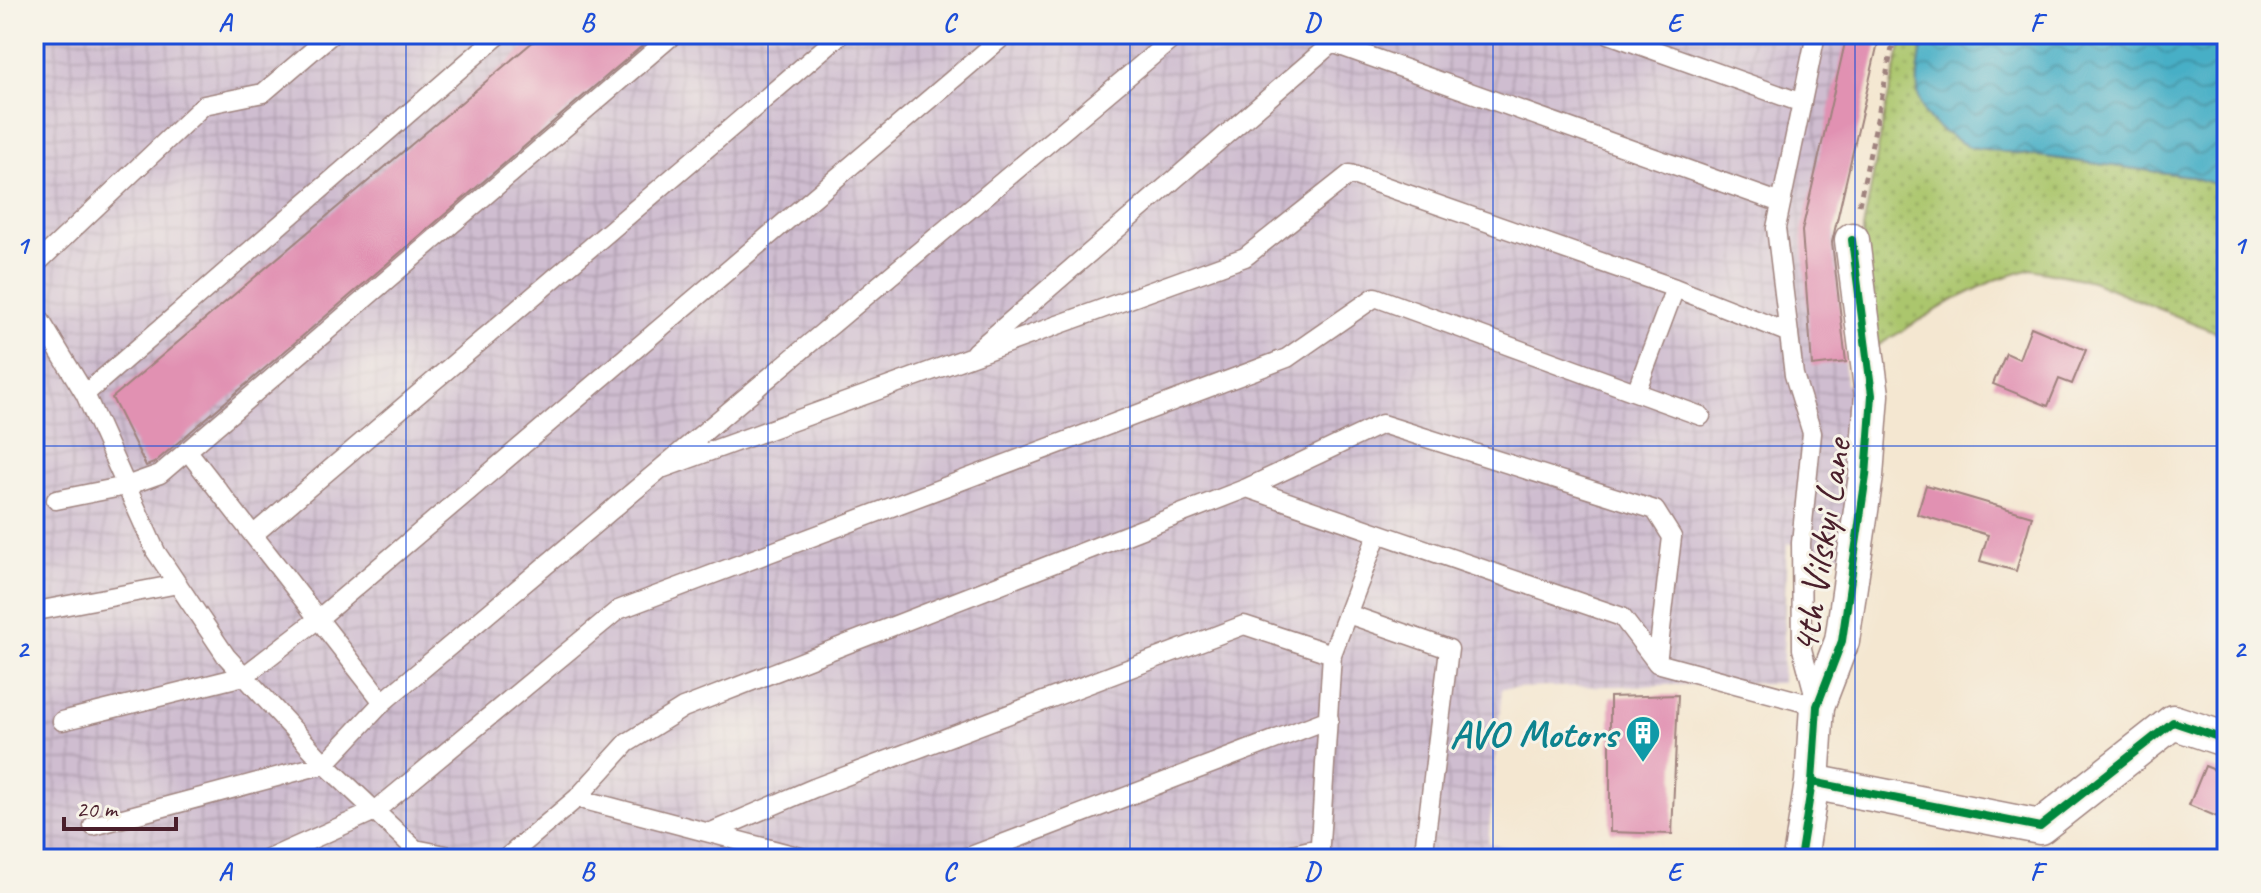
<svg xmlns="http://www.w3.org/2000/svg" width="2261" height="893" font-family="Caveat,sans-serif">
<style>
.industrial{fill:url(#industrial-grid)}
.grass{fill:url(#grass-dots);stroke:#7a724c;stroke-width:2}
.water{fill:url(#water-waves);stroke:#486778;stroke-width:2}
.building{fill:#e191b2}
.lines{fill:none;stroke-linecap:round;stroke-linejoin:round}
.lane-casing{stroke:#9f837e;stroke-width:21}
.street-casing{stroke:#9f837e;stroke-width:37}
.path{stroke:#9f837e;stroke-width:5;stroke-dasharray:6 6;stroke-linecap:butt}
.lane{stroke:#fff;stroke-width:18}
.street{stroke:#fff;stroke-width:34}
.cycleway-casing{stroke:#f7f3e8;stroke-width:13}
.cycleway{stroke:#00873e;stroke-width:8}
.grid{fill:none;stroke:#1d4ed8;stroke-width:2;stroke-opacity:0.55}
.labels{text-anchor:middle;stroke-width:6;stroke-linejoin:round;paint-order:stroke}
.street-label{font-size:40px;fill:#4a1f2b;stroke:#f7f3e8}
.culture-label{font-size:40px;font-weight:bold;fill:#0d838f;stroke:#f7f3e8;text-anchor:end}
.neatline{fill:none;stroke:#1d4ed8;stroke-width:3}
.grid-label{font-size:26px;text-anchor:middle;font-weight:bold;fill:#1d4ed8}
</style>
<defs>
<pattern id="industrial-grid" width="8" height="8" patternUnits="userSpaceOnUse" patternTransform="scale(2)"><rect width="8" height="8" fill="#cfbdd0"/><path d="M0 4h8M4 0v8" fill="none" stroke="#b3a2b3"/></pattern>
<pattern id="grass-dots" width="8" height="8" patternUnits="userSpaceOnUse" patternTransform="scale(2)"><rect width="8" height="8" fill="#abc66d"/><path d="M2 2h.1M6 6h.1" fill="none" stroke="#8da05a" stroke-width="1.8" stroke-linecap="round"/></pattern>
<pattern id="water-waves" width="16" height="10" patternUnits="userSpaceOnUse" patternTransform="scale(2)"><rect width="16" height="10" fill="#47afc6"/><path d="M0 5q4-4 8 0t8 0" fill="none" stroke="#3d8ea1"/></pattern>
</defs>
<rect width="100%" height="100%" fill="#f7f3e8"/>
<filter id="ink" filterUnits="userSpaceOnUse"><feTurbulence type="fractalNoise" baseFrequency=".0125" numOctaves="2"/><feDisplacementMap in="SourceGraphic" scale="16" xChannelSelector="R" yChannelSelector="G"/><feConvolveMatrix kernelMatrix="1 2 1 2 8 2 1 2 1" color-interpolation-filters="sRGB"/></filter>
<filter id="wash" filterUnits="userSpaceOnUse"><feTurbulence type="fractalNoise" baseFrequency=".006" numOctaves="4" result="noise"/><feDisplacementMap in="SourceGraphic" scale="32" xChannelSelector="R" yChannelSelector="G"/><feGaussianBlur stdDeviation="1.8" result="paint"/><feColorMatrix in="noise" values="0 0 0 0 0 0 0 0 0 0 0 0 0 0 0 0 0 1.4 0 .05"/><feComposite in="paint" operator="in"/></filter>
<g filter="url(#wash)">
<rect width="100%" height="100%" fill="#f4e7d1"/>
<path class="industrial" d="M34,34H1880L1835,231L1846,385L1852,383L1857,410L1843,555L1787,543L1782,683L1502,688L1488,843L1570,859H34Z"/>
<path class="grass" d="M1904,34H1924C1914,95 1908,117 1970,147L2189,176L2227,188V337L2092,281L2031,269L1995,280L1952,301L1867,352L1863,229L1885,111Z"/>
<path class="water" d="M1924,34H2227V188L2189,176L1970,147C1908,117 1914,95 1924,34Z"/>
<g id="blocks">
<path class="building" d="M542,34H656L154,463L146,466L112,398Z
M1847,34H1880L1832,242L1846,362L1812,366L1802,231Z
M2031,327L2086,350L2072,384L2059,379L2048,406L1993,384L2006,353L2019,359Z
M1926,485L2032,516L2016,571L1980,561L1988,535L1917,514Z
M1678,695L1672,834L1610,832V697Z
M2205,766L2227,775V821L2189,805Z"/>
</g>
</g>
<g filter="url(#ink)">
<use href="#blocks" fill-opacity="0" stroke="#9f837e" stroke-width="2"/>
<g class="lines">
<defs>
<path id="lane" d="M1609,34L1802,103
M34,266L204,105L263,93L332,34
M34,310L85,394L156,552L226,656L325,764L415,849L466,859
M975,352L1332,43L1781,203
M1636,392L1675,288L1789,333
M85,394L500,34
M664,468L1245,257L1350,174L1675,288
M1247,488L1382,424L1655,510L1672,537L1657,663
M56,500L126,486L160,474L674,34
M253,535L841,34
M42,610L178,584
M1348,614L1449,649L1423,859
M1332,654L1378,533
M1816,701L1802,649L1801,543L1812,433L1794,375L1776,228L1816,34
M383,702L1178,34
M62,721L244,676L318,619L1006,34
M577,798L627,743L683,708L1247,488L1622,617L1657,663L1817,706
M93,826L325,764L383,702L187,450
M709,833L814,788L1244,625L1332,654L1319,859
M268,859L375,811L618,610L1287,358L1375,297L1701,416
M505,859L577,798L808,859
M963,859L1329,719
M1268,859L1320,848"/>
<path id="street" d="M1812,782L2040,827L2173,722L2227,740
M1800,859L1812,782L1817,706L1842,641L1866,476L1872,395L1852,240"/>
</defs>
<use href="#lane" class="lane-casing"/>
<use href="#street" class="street-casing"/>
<path class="path" d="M1859,205L1895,34"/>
<use href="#lane" class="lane"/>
<use href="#street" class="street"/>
<defs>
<path id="cycleway" d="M1812,782L2040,827L2173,722L2227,740
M1800,859L1812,782L1817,706L1842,641L1866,476L1872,395L1852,240"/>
</defs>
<use href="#cycleway" class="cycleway-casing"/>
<use href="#cycleway" class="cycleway"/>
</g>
</g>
<path class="grid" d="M406,34V859M768,34V859M1130,34V859M1493,34V859M1855,34V859M34,446H2227"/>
<defs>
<symbol id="building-pin" viewBox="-11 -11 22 30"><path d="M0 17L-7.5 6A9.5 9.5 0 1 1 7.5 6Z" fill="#0f9aa8" stroke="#f7f3e8"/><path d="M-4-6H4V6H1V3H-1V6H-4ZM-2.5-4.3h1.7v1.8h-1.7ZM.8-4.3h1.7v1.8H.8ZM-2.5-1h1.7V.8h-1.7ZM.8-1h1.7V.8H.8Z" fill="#fff"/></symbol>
</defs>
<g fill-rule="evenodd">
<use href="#building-pin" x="1623" y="713" width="40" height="54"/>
</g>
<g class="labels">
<g class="street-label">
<text transform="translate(1820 546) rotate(-81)" y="14">4th Vilskyi Lane</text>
</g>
<g class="culture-label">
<text x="1617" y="747">AVO Motors</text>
</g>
</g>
<rect width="2261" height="893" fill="none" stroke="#f7f3e8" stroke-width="88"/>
<path d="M64 817v12h112v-12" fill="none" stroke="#4a1f2b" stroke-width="4"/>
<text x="76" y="817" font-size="24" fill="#4a1f2b" stroke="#f7f3e8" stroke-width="6" paint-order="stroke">20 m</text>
<rect x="44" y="44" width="2173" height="805" class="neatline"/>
<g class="grid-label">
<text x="225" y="31">A</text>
<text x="587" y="31">B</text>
<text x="949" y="31">C</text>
<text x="1312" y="31">D</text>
<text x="1674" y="31">E</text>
<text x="2036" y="31">F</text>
<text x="22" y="254">1</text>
<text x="2239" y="254">1</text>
<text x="22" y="657">2</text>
<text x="2239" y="657">2</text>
<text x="225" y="880">A</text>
<text x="587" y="880">B</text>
<text x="949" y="880">C</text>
<text x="1312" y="880">D</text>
<text x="1674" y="880">E</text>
<text x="2036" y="880">F</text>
</g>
</svg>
